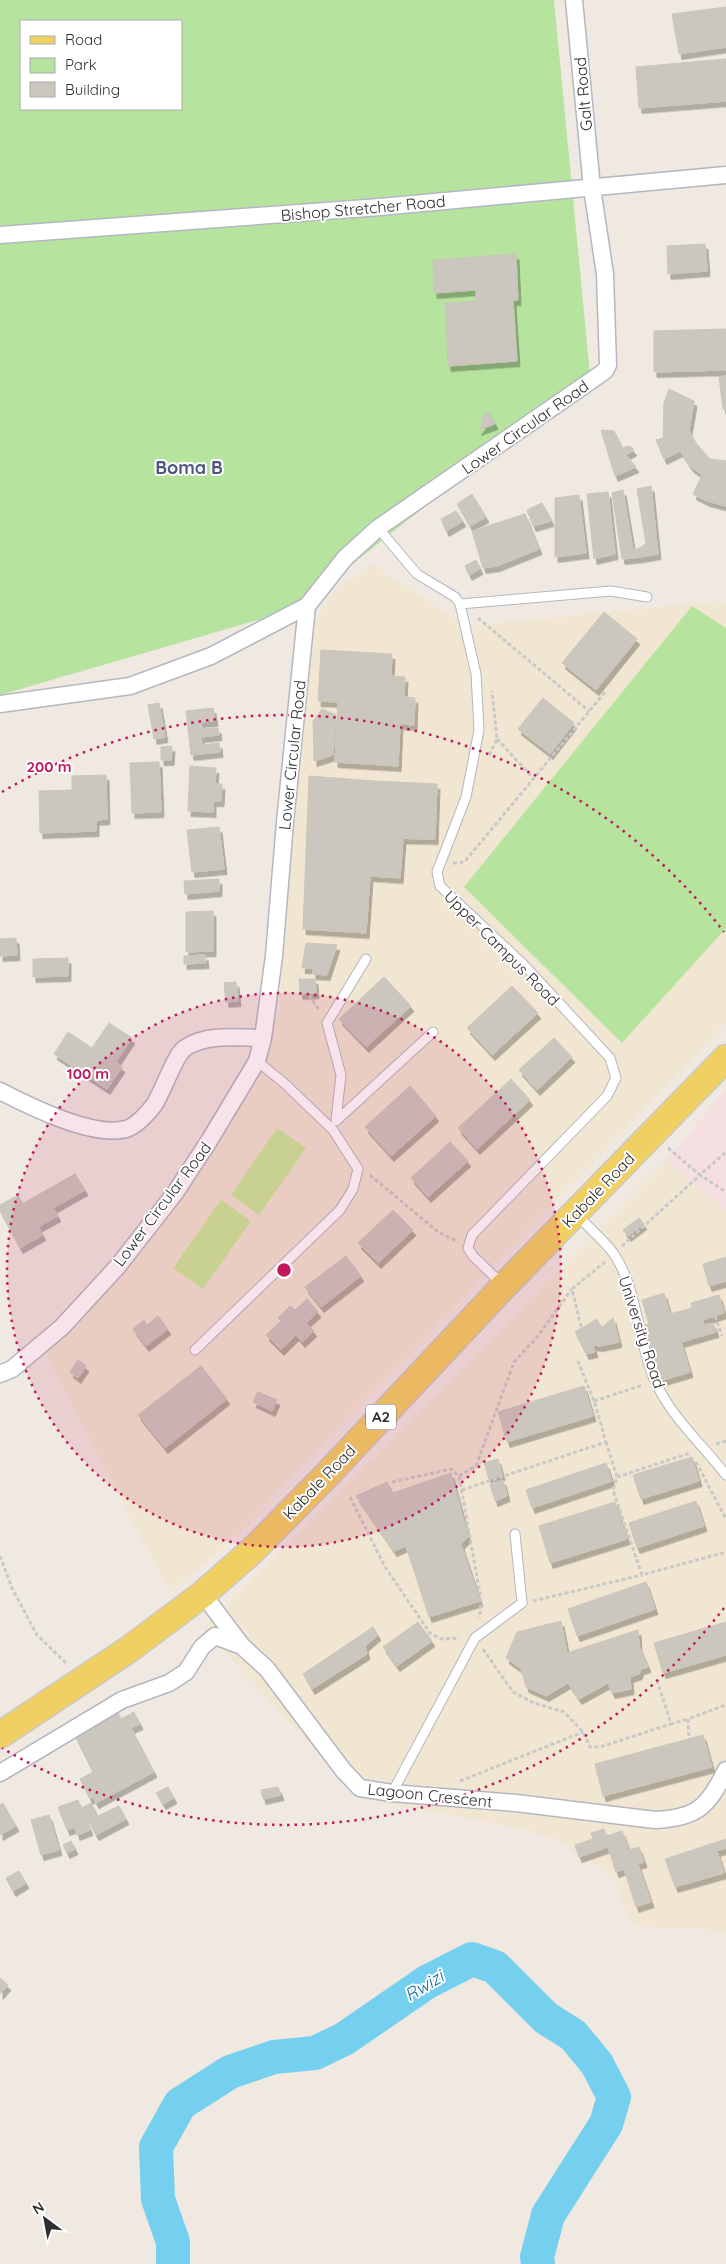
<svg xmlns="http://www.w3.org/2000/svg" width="726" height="2264" font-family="Quicksand,sans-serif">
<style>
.education{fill:#f0e6d1}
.medical{fill:#f5dfe0}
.green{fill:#b6e49e;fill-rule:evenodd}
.pitch{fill:#c9eb9a}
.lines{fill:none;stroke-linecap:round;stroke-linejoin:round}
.river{stroke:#75cfef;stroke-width:34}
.building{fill:#cbc7bf;stroke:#cbc5ba;filter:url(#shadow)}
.service-casing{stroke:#b4b7c1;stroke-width:11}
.minor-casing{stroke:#b4b7c1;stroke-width:19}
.primary-casing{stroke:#c9c9c9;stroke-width:29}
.path{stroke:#c9c9c9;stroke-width:3;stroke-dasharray:4 2.5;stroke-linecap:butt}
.service{stroke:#fff;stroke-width:9}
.minor{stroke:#fff;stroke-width:16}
.primary{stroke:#f1d063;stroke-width:26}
.ring{fill:none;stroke:#c2185b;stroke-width:2.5;stroke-dasharray:2.5 5}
.labels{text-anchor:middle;stroke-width:4;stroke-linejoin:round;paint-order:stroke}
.shield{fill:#fff;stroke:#6d6d6d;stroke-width:1}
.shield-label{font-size:15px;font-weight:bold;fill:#2e2e2e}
.street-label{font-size:16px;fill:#2e2e2e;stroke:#fff}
.neighbourhood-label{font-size:18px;font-weight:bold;fill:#4d567f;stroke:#fff}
.water-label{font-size:18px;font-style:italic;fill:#0e6fa2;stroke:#fff}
.centre{fill:#c2185b;stroke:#fff;stroke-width:2.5}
.ring-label{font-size:15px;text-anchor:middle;font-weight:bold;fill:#c2185b;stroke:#fff;stroke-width:4;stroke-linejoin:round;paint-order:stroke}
</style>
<defs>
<filter id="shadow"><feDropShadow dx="3" dy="5.5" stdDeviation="0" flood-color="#0004"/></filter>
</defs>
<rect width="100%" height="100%" fill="#efe9e1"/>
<path class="education" d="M371,564L467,626L722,601L726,604V1023L225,1546L170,1593L45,1354L151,1238L250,1093L279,1011L298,724L308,638L330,595Z
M666,1160L726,1210V1933L701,1928L663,1929L637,1925L625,1910L615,1881L602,1867L579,1857L563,1842L523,1829L359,1798L203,1628L487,1345Z"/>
<path class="medical" d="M726,1091V1210L666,1160Z"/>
<path class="green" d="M0,0H554L590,375L296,609L0,695ZM21,21H181V109H21Z
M692,606L726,628V928L622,1043L464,887Z"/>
<path class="pitch" d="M277,1128L306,1148L259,1215L231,1195Z
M221,1200L251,1221L203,1289L173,1268Z"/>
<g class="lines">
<path class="river" d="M173,2264V2242L158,2199L156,2147L180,2104L230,2072L274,2057L315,2053L344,2039L427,1982L472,1959L495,1967L546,2018L573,2035L597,2064L614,2097L606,2124L548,2215L537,2257L538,2264"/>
</g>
<path class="building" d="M726,7V47L679,54L672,14Z
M726,59V101L639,108L636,67Z
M705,244L707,271L668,274L667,246Z
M516,254L518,300H513L517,361L448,366L445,303L476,301V290L434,293L433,260Z
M726,329V370L654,372V331Z
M726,376V409H723L719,377Z
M669,389L694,401L689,430L695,442L710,459L726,461V506L707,501L693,494L702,475L691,467L680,451L664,459L656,440L663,438L664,403Z
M489,412L495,424L478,430L483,424L482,417Z
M601,430L614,431L622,448L630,446L634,450L626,455L636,467L615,476Z
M651,486L658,554L641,557L640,548L646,543L637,489Z
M623,490L633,550L640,548L641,557L622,559L612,493Z
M608,492L615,554L594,559L587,494Z
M472,494L486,517L470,526L457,504Z
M579,495L586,553L555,557V498Z
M542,503L546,510L529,516L527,510Z
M456,511L463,521L446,531L441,519Z
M547,511L551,521L533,526L530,518Z
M525,514L539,549L497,566L483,568L472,531Z
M476,560L480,569L469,575L465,566Z
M604,612L637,639L596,690L562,663Z
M321,650L392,654L391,676L405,677L404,697L415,698L414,725L400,724L398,766L335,762L338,702L318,701Z
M543,698L574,723L550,754L518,729Z
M159,703L165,737L154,739L148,705Z
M213,708L215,721L201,722L202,729L218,728L219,735L201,737L202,745L219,743L220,752L191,755L186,711Z
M322,709L336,715L333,755L314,761L313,721Z
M172,746L171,760H161V747Z
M159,762L161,812L132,813L130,763Z
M190,766L216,768L215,784H222L221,801H213V812L188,811Z
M106,775L107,819L96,820V831L40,833L39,791L72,790V776Z
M309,776L374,781L371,827L381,828L380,838H403L400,878L370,876L366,933L303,929Z
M374,781L437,784L435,839L380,838L381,828L371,827Z
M219,827L224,869L192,872L187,830Z
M219,879V891L185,894L184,881Z
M213,911V951L186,952V912Z
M16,938L17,955L0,956V939Z
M306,943L337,945L327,975L313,974V968H302Z
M205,955L206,963L184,964V956Z
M68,958V976L33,977V959Z
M384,977L411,1006L366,1047L339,1019Z
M299,979H315L316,993L300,994Z
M236,982L238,1001L226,1002L224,983Z
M512,986L538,1013L492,1055L467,1028Z
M109,1023L132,1038L116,1062L122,1067L107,1089L54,1054L68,1032L92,1048Z
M554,1038L572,1057L537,1090L519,1070Z
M511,1079L530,1100L477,1149L458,1128Z
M410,1086L436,1116L391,1156L365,1127Z
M450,1142L468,1161L428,1197L411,1178Z
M75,1174L85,1190L53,1208L58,1216L38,1227L43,1235L20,1248L0,1211V1205L18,1195L22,1204Z
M393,1210L413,1230L378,1263L358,1243Z
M639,1218L644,1224L628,1236L623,1230Z
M346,1256L361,1276L321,1307L305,1287Z
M726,1257V1281L709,1286L703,1264Z
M664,1293L670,1314L692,1308L691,1303L719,1295L724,1313L703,1320L704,1325L713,1323L716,1332L681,1342L690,1372L660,1381L644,1325L649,1324L642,1300Z
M307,1299L318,1312L306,1323L314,1331L302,1342L296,1335L281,1350L266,1335L281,1321L278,1318L290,1306L295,1310Z
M158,1316L168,1329L146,1346L133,1329L144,1320L147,1325Z
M613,1318L619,1342L600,1346L593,1345L595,1352L586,1354L575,1332L597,1319L601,1328Z
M78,1360L86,1366L78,1378L70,1372Z
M201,1366L227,1399L165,1448L138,1415Z
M584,1386L593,1416L507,1442L498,1412Z
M258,1392L277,1400L272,1411L253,1402Z
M692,1457L699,1481L641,1499L633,1475Z
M498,1459L502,1475L489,1479L484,1463Z
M606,1463L612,1481L532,1508L526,1490Z
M451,1473L468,1537L461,1544L480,1601L429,1617L406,1546L394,1551L356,1496L387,1482L393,1493Z
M503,1480L507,1496L495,1501L490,1484Z
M696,1501L704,1526L637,1548L629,1523Z
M615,1502L627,1539L550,1563L539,1526Z
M646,1582L655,1609L577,1636L568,1609Z
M561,1621L567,1653L638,1630L639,1646L648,1667L641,1669L639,1674L630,1677L631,1689L612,1693L608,1683L579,1699L568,1683L546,1696L526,1687L521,1669L506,1658L517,1632Z
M418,1622L432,1641L397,1666L383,1647Z
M726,1622V1655L663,1673L654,1643Z
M373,1627L378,1635L365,1646L367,1654L312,1689L303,1674Z
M134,1712L140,1724L131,1728L154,1772L96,1803L93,1797L90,1799L80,1779L93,1772L75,1736L118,1713L121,1719Z
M703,1735L712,1767L603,1796L595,1764Z
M168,1787L174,1798L163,1804L156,1793Z
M278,1787L281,1795L263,1799L261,1790Z
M78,1800L90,1830L77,1835L75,1827L67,1830L58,1807Z
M3,1803L16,1826L0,1835V1805Z
M91,1803L98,1816L119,1806L126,1819L96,1835L82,1808Z
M49,1815L59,1850L41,1855L31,1820Z
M604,1829L606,1836L622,1831L629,1850L639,1847L644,1862L638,1864L651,1902L636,1907L624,1869L616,1872L608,1847L579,1857L575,1845L593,1839L591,1833Z
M726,1839V1848L717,1851L724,1873L675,1887L665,1859Z
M71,1841L75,1849L67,1853L63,1845Z
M19,1871L26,1883L13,1891L6,1878Z
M0,1978L8,1985L0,1994Z"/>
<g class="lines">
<defs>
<path id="service" d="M378,528L417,574L455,597L460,604L476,674L479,730L466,797L437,872L440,886L524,965L610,1058L616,1078L607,1096L472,1235L468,1248L473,1256L502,1284
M460,604L611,591L647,597
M336,1120L341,1075L327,1023L366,959
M336,1121L433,1032
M577,1215C589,1228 604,1240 614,1254C639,1292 637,1341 655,1381C671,1417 702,1444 726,1475
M195,1350L340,1210L353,1189L358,1169L333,1130L284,1083L257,1061
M392,1793L475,1638L522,1603L515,1534"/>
<path id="minor" d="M0,235L380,207L726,175
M0,704L130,686L211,656L307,606
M0,1091C29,1106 93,1138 126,1129C135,1127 148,1113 154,1105C163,1092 174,1056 185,1048C207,1033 238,1038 263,1038
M0,1374L12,1369L62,1327L118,1266L175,1193L209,1141L257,1061L263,1038L274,956L285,822L307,606L345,558L378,528L605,371L608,365L605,274L592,188L574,0
M203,1594L242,1646L267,1669L343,1770L360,1788L392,1793L516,1803L655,1820C697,1818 708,1807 726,1770
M0,1773L122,1700L169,1683L186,1672L202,1647L215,1636L242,1646"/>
<path id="primary" d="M0,1735L128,1650L203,1594L253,1550L324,1478L504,1286L726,1058"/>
</defs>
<use href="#service" class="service-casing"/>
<use href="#minor" class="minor-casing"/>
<use href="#primary" class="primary-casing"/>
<path class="path" d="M478,618L589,711
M497,739L533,778
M489,755L497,739L492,691
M453,863H460L466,860L606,691
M309,995L319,1010
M668,1148L700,1175L726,1152
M370,1175L438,1232L458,1242
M622,1246L700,1175L726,1192
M715,1316L722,1336
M581,1327L572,1289L605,1262
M594,1401L643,1385
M606,1442L617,1477L613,1490L642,1575L726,1552
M716,1444L726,1441
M696,1462L726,1519
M459,1476L476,1466L514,1362L538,1336L571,1290
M617,1477L690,1453
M392,1482L451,1469L459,1476L480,1594L481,1609L479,1618
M462,1490L606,1442L594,1401L578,1361
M350,1497L385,1567L430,1633L441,1639L459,1638
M0,1556L12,1588L37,1635L67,1664
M533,1601L642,1575
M483,1649L513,1692L534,1703L564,1712L583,1732L590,1747H600L671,1724
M657,1680L671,1724L688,1719
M689,1736L688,1719L726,1705
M460,1781L583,1732"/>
<use href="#service" class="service"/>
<use href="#minor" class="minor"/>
<use href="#primary" class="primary"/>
</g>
<circle cx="284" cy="1270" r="277" fill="#c2185b" fill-opacity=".12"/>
<g class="ring">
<circle cx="284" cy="1270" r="277"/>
<path d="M724 1608A555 555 0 0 1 2 1748M2 792A555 555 0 0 1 724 932"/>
</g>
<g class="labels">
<rect class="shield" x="366" y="1404.5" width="30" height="25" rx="4"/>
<g class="shield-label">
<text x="381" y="1422">A2</text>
</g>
<g class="street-label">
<text transform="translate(583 94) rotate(-95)" y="6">Galt Road</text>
<text transform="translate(363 208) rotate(-5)" y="6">Bishop Stretcher Road</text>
<text transform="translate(525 427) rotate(-35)" y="6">Lower Circular Road</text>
<text transform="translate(292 755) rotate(-84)" y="6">Lower Circular Road</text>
<text transform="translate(502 948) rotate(45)" y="6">Upper Campus Road</text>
<text transform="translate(598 1190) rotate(-46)" y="6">Kabale Road</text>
<text transform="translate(162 1204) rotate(-53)" y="6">Lower Circular Road</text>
<text transform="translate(642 1332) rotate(72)" y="6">University Road</text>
<text transform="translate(319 1482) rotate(-46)" y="6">Kabale Road</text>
<text transform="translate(430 1795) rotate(6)" y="6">Lagoon Crescent</text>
</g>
<g class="neighbourhood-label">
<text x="189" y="474">Boma B</text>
</g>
<g class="water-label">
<text transform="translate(424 1986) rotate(-31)" y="6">Rwizi</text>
</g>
</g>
<circle cx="284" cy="1270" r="8" class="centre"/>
<g class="ring-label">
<text x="49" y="772">200 m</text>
<text x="88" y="1079">100 m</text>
</g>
<rect x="20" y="20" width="162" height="90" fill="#ffffff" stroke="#ababab"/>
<rect x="30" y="36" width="25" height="8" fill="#f1d063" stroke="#ababab"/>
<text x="65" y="45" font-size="15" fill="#2e2e2e">Road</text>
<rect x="30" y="58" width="25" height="15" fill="#b6e49e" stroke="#ababab"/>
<text x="65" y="70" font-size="15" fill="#2e2e2e">Park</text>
<rect x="30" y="82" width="25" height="15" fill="#cbc7bf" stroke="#ababab"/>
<text x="65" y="95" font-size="15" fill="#2e2e2e">Building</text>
<g transform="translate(45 2219) rotate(328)" stroke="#ffffff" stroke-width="4" paint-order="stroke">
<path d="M0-4L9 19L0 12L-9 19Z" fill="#2e2e2e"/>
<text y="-8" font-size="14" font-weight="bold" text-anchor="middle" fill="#2e2e2e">N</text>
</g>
</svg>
